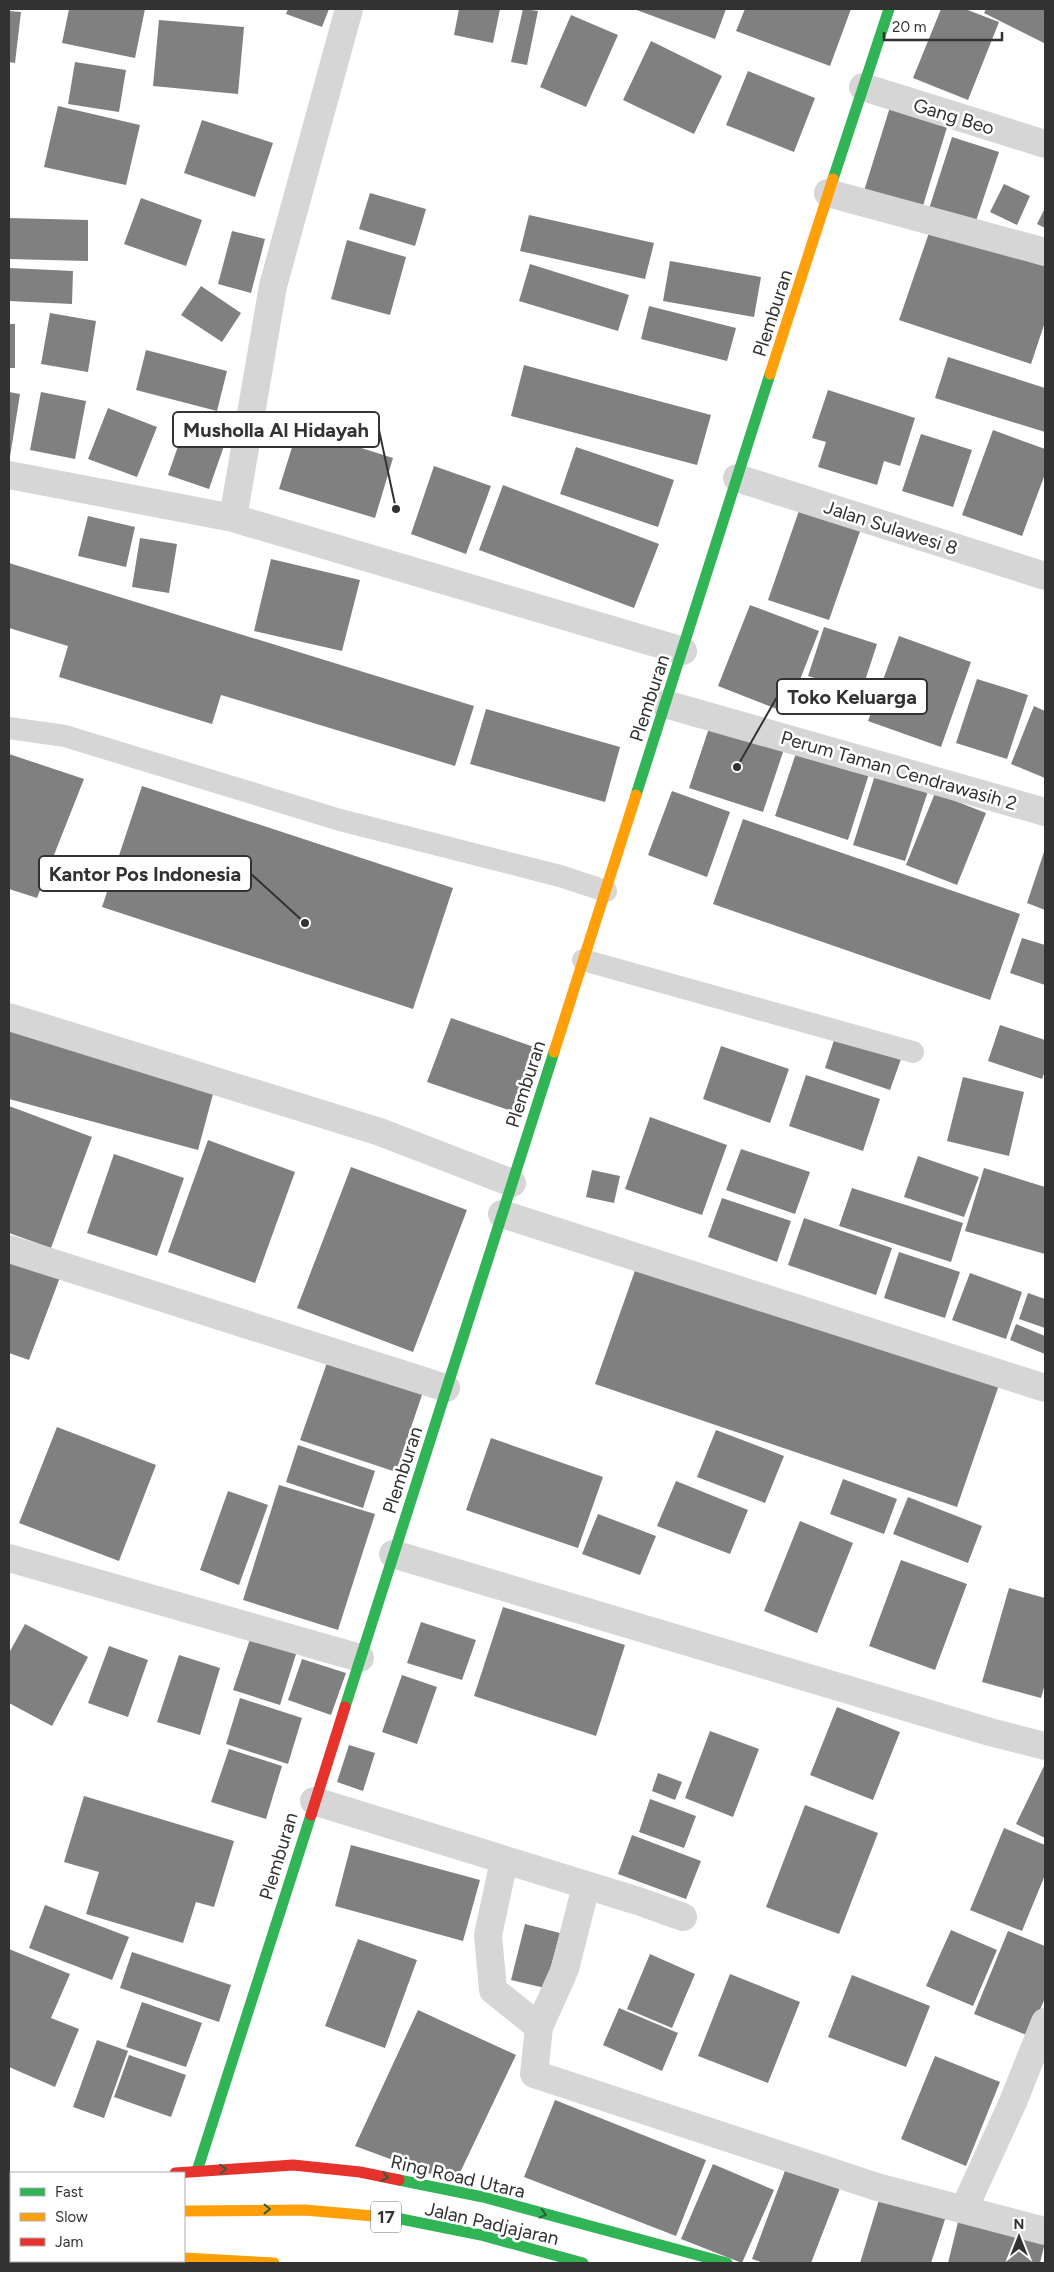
<svg xmlns="http://www.w3.org/2000/svg" width="1054" height="2272" font-family="Figtree,sans-serif">
<style>
.building{fill:#808080}
.lines{fill:none;stroke-linecap:round;stroke-linejoin:round}
.lane{stroke:#d6d6d6;stroke-width:22}
.street{stroke:#d6d6d6;stroke-width:28}
.fast{stroke:#30b455;stroke-width:11}
.slow{stroke:#ff9f0a;stroke-width:11}
.jam{stroke:#e5322d;stroke-width:11}
.oneway{stroke:#31603e}
.labels{text-anchor:middle;stroke-width:5;stroke-linejoin:round;paint-order:stroke}
.shield{fill:#fff;stroke:#707070;stroke-width:1}
.shield-label{font-size:18px;font-weight:bold;fill:#323232}
.street-label{font-size:19px;fill:#323232;stroke:#fff}
.leader{fill:none;stroke:#323232;stroke-width:2}
.callout-dot{fill:#323232;stroke:#fff;stroke-width:2}
.callout{fill:#fff;stroke:#323232;stroke-width:2}
.callout-label{font-size:20px;text-anchor:middle;font-weight:bold;fill:#323232}
</style>
<rect width="100%" height="100%" fill="#fff"/>
<path class="building" d="M69,9H145L135,58L62,43Z
M288,9H329L322,27L286,14Z
M459,9H500L493,43L454,35Z
M523,9L538,11L527,65L511,62Z
M634,9H726L715,39Z
M745,9H851L830,66L736,31Z
M941,9H965L999,22L968,100L913,78Z
M986,9H1045L1044,43L984,13Z
M9,11L21,12L15,63L9,62Z
M571,15L618,35L586,107L540,87Z
M159,20L244,27L238,94L153,86Z
M651,41L722,76L694,134L623,100Z
M75,62L126,70L119,112L68,104Z
M748,71L815,98L794,152L726,125Z
M58,106L140,125L126,185L44,167Z
M890,107L948,124L922,209L864,191Z
M202,120L273,143L255,197L184,173Z
M952,137L999,152L974,227L928,212Z
M1004,184L1030,196L1017,225L990,212Z
M370,193L426,209L415,246L359,229Z
M141,198L202,220L186,266L124,244Z
M1045,208V228L1037,224Z
M529,215L654,243L645,279L520,251Z
M9,218L88,220V261L9,259Z
M931,227L1045,266V322L1031,364L899,320Z
M232,231L265,239L251,293L218,284Z
M347,240L406,257L390,315L331,299Z
M670,261L761,277L754,317L663,301Z
M530,264L629,295L618,331L519,301Z
M9,268L73,271L72,304L9,301Z
M201,286L241,313L222,342L181,315Z
M649,306L736,328L727,361L641,339Z
M50,313L96,321L88,372L41,364Z
M9,324H15V368H9Z
M146,350L227,371L217,411L136,390Z
M948,357L1045,388V432L935,398Z
M524,365L711,415L697,465L511,416Z
M828,390L915,418L900,466L884,461L877,485L818,467L826,442L812,438Z
M9,392L20,394L10,457H9Z
M41,392L86,401L75,459L30,450Z
M108,408L157,427L137,477L88,459Z
M185,426L226,440L209,489L168,475Z
M298,428L393,458L375,518L279,489Z
M993,430L1045,449V474L1022,536L962,515Z
M921,434L972,450L953,507L902,491Z
M576,447L674,480L658,527L560,494Z
M434,466L491,486L466,554L411,534Z
M503,485L659,544L634,608L479,550Z
M802,502L863,523L829,620L768,600Z
M88,516L135,527L126,567L78,556Z
M140,538L177,544L169,593L132,587Z
M271,559L360,580L342,651L254,631Z
M9,563L474,706L455,766L221,695L212,724L59,677L68,646L9,628Z
M750,605L819,631L787,713L718,686Z
M824,627L877,644L861,693L808,676Z
M899,636L971,662L941,747L868,721Z
M977,679L1028,695L1007,759L956,743Z
M1034,706L1045,711V778L1011,764Z
M486,709L620,747L605,802L470,764Z
M711,722L785,746L763,812L689,788Z
M797,750L869,774L848,840L775,816Z
M9,754L84,779L37,898L9,889Z
M876,772L929,788L905,861L853,845Z
M142,786L453,888L413,1009L102,907Z
M672,791L730,812L707,877L648,855Z
M935,793L986,813L957,885L906,865Z
M743,819L1020,914L990,1000L713,904Z
M1045,849V910L1027,903Z
M1022,938L1045,945V985L1010,973Z
M451,1018L537,1048L514,1112L427,1082Z
M1000,1025L1045,1040V1071L1042,1079L988,1061Z
M9,1027L216,1083L198,1150L9,1099Z
M835,1037L901,1059L890,1090L825,1068Z
M721,1046L789,1069L770,1123L703,1099Z
M806,1075L880,1099L863,1151L789,1126Z
M963,1077L1024,1092L1009,1156L947,1141Z
M9,1106L92,1137L51,1248L9,1233Z
M650,1117L727,1145L702,1215L625,1189Z
M208,1140L295,1172L255,1283L168,1252Z
M741,1149L810,1172L795,1214L726,1190Z
M114,1154L184,1178L157,1256L87,1233Z
M918,1156L979,1177L964,1217L904,1197Z
M351,1167L467,1210L413,1352L297,1308Z
M984,1168L1045,1187V1254L965,1231Z
M592,1170L620,1176L614,1203L586,1197Z
M852,1188L963,1223L951,1262L839,1226Z
M722,1198L791,1221L777,1262L708,1237Z
M804,1218L892,1248L876,1295L788,1265Z
M9,1252L62,1272L29,1360L9,1353Z
M899,1252L960,1272L945,1318L884,1298Z
M638,1262L999,1385L957,1507L595,1384Z
M970,1273L1022,1292L1006,1339L952,1320Z
M1028,1293L1045,1299V1328L1019,1319Z
M1016,1324L1045,1336V1354L1010,1340Z
M329,1357L424,1389L396,1472L300,1440Z
M57,1427L156,1465L119,1561L19,1523Z
M716,1430L784,1456L765,1503L697,1477Z
M491,1438L603,1477L578,1548L466,1510Z
M298,1445L375,1471L363,1508L286,1482Z
M843,1479L897,1499L884,1534L830,1514Z
M676,1481L748,1510L730,1554L657,1526Z
M279,1485L375,1514L338,1630L243,1600Z
M228,1491L268,1505L239,1585L200,1570Z
M908,1497L982,1526L968,1563L893,1534Z
M598,1514L656,1536L640,1575L582,1554Z
M800,1521L853,1543L817,1633L764,1611Z
M901,1560L967,1584L935,1670L869,1646Z
M1009,1588L1045,1598V1684L1041,1698L982,1682Z
M503,1607L625,1645L596,1736L474,1696Z
M421,1622L476,1640L462,1680L407,1663Z
M25,1624L88,1657L52,1726L9,1703V1653Z
M251,1636L297,1651L280,1705L233,1690Z
M109,1646L148,1660L128,1717L88,1703Z
M179,1655L220,1668L200,1735L157,1722Z
M302,1659L346,1673L331,1715L288,1700Z
M402,1675L437,1687L417,1744L382,1732Z
M240,1698L302,1718L288,1764L226,1744Z
M837,1707L900,1732L873,1800L810,1775Z
M710,1731L759,1749L733,1817L685,1798Z
M349,1745L375,1753L363,1791L337,1782Z
M229,1749L282,1766L266,1819L211,1802Z
M1044,1766L1045,1767V1838L1016,1824Z
M658,1773L682,1782L675,1800L652,1791Z
M84,1796L234,1841L214,1907L196,1902L183,1943L86,1914L99,1872L64,1862Z
M650,1799L696,1816L684,1848L639,1832Z
M805,1805L878,1833L839,1934L766,1907Z
M1004,1828L1045,1845V1875L1022,1931L970,1910Z
M632,1835L701,1861L686,1899L618,1874Z
M351,1845L480,1880L463,1941L335,1906Z
M45,1905L129,1937L112,1980L29,1948Z
M525,1924L560,1933L545,1988L511,1980Z
M951,1930L997,1950L973,2006L926,1986Z
M1008,1931L1045,1946V1998L1029,2036L974,2014Z
M358,1939L417,1960L385,2048L325,2026Z
M9,1949L70,1974L51,2018L79,2029L55,2087L9,2067Z
M132,1952L231,1985L219,2022L120,1988Z
M650,1954L695,1974L672,2028L627,2009Z
M730,1974L800,2002L768,2083L698,2056Z
M852,1975L930,2006L906,2067L828,2037Z
M142,2002L202,2023L186,2067L126,2047Z
M619,2008L678,2033L662,2071L603,2045Z
M418,2010L516,2055L455,2183L355,2146Z
M97,2040L128,2051L104,2118L73,2107Z
M129,2055L186,2075L171,2117L114,2097Z
M935,2056L1000,2082L966,2166L901,2139Z
M555,2100L706,2160L676,2236L524,2177Z
M713,2164L774,2190L742,2263L681,2239Z
M786,2168L840,2188L811,2263H764L752,2259Z
M882,2190L948,2210L931,2263H860Z
M960,2214L1045,2242L1040,2263H948Z"/>
<g class="lines">
<path class="lane" d="M9,728L65,736L340,820L560,876L606,891
M583,960L913,1052"/>
<path class="street" d="M863,87L1045,144
M828,193L1045,252
M9,475L233,518L683,651
M737,478L1045,576
M233,518L273,286L349,9
M665,704L1045,812
M9,1017L380,1132L512,1183
M502,1214L1045,1388
M9,1249L446,1388
M393,1554L990,1732L1045,1746
M9,1558L360,1658
M314,1801L638,1901L683,1917
M504,1861L488,1935L493,1990L539,2027
M586,1886L565,1969L539,2027L534,2074L877,2187L1045,2231
M964,2209L1013,2102L1045,2022"/>
<path class="fast" d="M833,179L889,9
M636,795L770,374
M345,1707L554,1052
M197,2171L311,1815
M399,2180L483,2197L727,2263
M396,2218L481,2235L583,2263
M55,2263L90,2261"/>
<path class="slow" d="M770,374L833,179
M554,1052L636,795
M9,2191L11,2190
M184,2211L305,2210L396,2218
M184,2258L274,2263"/>
<path class="jam" d="M311,1815L345,1707
M175,2173L293,2165L360,2172L399,2180
M9,2227H11"/>
</g>
<defs><path id="oneway-chevron" d="M-2-3.5L2.5 0L-2 3.5" fill="none" stroke-width="1.6" stroke-linecap="round" stroke-linejoin="round" transform="scale(1.25)"/></defs>
<g class="oneway">
<use href="#oneway-chevron" transform="translate(223 2169) rotate(-3)"/>
<use href="#oneway-chevron" transform="translate(385 2177) rotate(12)"/>
<use href="#oneway-chevron" transform="translate(267 2209)"/>
<use href="#oneway-chevron" transform="translate(543 2214) rotate(15)"/>
</g>
<g class="labels">
<rect class="shield" x="371" y="2201.5" width="30" height="31" rx="4"/>
<g class="shield-label">
<text x="386" y="2223">17</text>
</g>
<g class="street-label">
<text transform="translate(954 116) rotate(17)" y="7">Gang Beo</text>
<text transform="translate(772 313) rotate(-72)" y="7">Plemburan</text>
<text transform="translate(891 527) rotate(18)" y="7">Jalan Sulawesi 8</text>
<text transform="translate(649 698) rotate(-72)" y="7">Plemburan</text>
<text transform="translate(899 770) rotate(16)" y="7">Perum Taman Cendrawasih 2</text>
<text transform="translate(525 1084) rotate(-72)" y="7">Plemburan</text>
<text transform="translate(402 1470) rotate(-72)" y="7">Plemburan</text>
<text transform="translate(278 1856) rotate(-73)" y="7">Plemburan</text>
<text transform="translate(458 2176) rotate(13)" y="7">Ring Road Utara</text>
<text transform="translate(492 2223) rotate(13)" y="7">Jalan Padjajaran</text>
</g>
</g>
<path class="leader" d="M396 509L379 430M737 767L777 697M305 923L251 874"/>
<g class="callout-dot">
<circle cx="396" cy="509" r="5"/>
<circle cx="737" cy="767" r="5"/>
<circle cx="305" cy="923" r="5"/>
</g>
<g class="callout">
<rect x="173" y="412" width="206" height="35" rx="5"/>
<rect x="777" y="679" width="150" height="35" rx="5"/>
<rect x="39" y="856" width="212" height="35" rx="5"/>
</g>
<g class="callout-label">
<text x="276" y="437">Musholla Al Hidayah</text>
<text x="852" y="704">Toko Keluarga</text>
<text x="145" y="881">Kantor Pos Indonesia</text>
</g>
<rect width="1054" height="2272" fill="none" stroke="#323232" stroke-width="20"/>
<rect x="10" y="2172" width="175" height="90" fill="#ffffff" stroke="#adadad"/>
<rect x="20" y="2188" width="25" height="8" fill="#30b455" stroke="#adadad"/>
<text x="55" y="2197" font-size="15" fill="#323232">Fast</text>
<rect x="20" y="2213" width="25" height="8" fill="#ff9f0a" stroke="#adadad"/>
<text x="55" y="2222" font-size="15" fill="#323232">Slow</text>
<rect x="20" y="2238" width="25" height="8" fill="#e5322d" stroke="#adadad"/>
<text x="55" y="2247" font-size="15" fill="#323232">Jam</text>
<g transform="translate(1019 2237)" stroke="#ffffff" stroke-width="4" paint-order="stroke">
<path d="M0-4L9 19L0 12L-9 19Z" fill="#323232"/>
<text y="-8" font-size="14" font-weight="bold" text-anchor="middle" fill="#323232">N</text>
</g>
<path d="M884 32v8h118v-8" fill="none" stroke="#323232" stroke-width="2.5"/>
<text x="892" y="32" font-size="15" fill="#323232" stroke="#ffffff" stroke-width="4" paint-order="stroke">20 m</text>
</svg>
